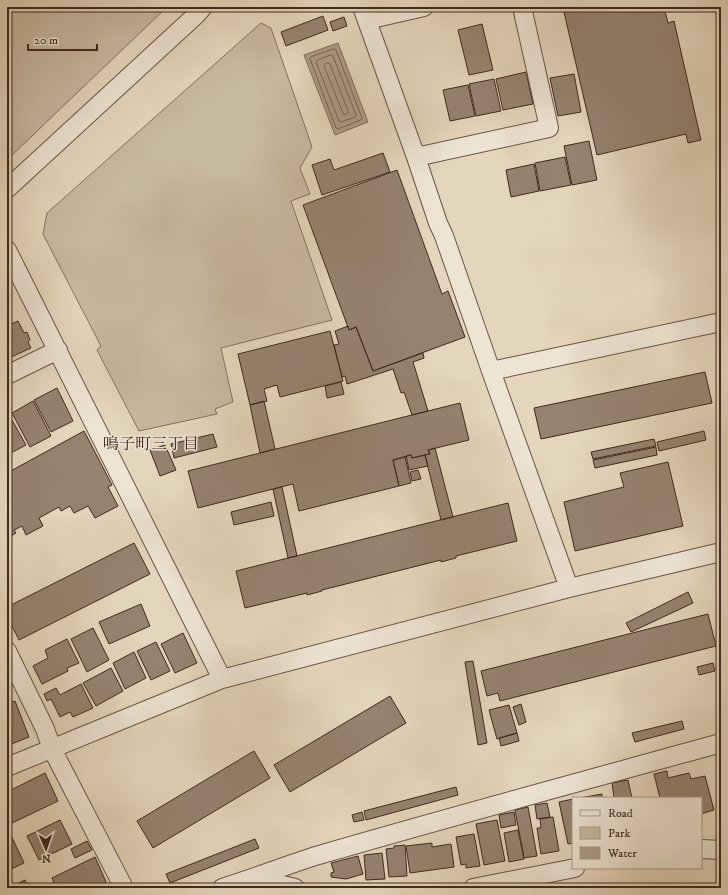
<svg xmlns="http://www.w3.org/2000/svg" width="728" height="895" font-family="'IM FELL DW Pica','Noto Serif JP',serif">
<style>
.green{fill:#c8b9a1;stroke:#847160}
.water{fill:#ac9b86;stroke:#806d5c}
.lines{fill:none;stroke-linecap:round;stroke-linejoin:round}
.shore{stroke:#766252;stroke-width:1}
.building{fill:#958370;stroke:#3f291e}
.street-casing{stroke:#685446;stroke-width:20}
.street{stroke:#ede4d3;stroke-width:18}
.labels{text-anchor:middle;stroke-width:3;stroke-linejoin:round;paint-order:stroke}
.neighbourhood-label{font-size:16px;fill:#3f291e;stroke:#ede4d3}
</style>
<rect width="100%" height="100%" fill="#e4d6bc"/>
<filter id="stains"><feTurbulence type="fractalNoise" baseFrequency=".005" numOctaves="4"/><feColorMatrix values="0 0 0 0 .2 0 0 0 0 .09 0 0 0 0 .02 0 0 0 .5 -.17"/></filter>
<radialGradient id="worn" r=".72"><stop offset=".6" stop-color="#630" stop-opacity="0"/><stop offset="1" stop-color="#630" stop-opacity=".3"/></radialGradient>
<path class="green" d="M7,7H167L12,155L7,154Z
M261,23L271,28L312,147L300,168L310,194L291,201L332,320L221,348L233,402L215,409L217,414L139,431L97,350L101,346L43,234L47,213Z"/>
<path class="water" d="M338,43L368,122L335,135L304,55Z"/>
<g class="lines">
<path class="shore" d="M334,49L336,50L362,118L361,120L338,129L336,128L310,59L311,57Z
M331,55L333,56L356,115L355,117L341,122L339,121L316,62L318,60Z
M328,63L330,64L348,111V113L345,115L343,113L324,66L325,64Z"/>
</g>
<path class="building" d="M588,7H664L668,23L674,21L701,140L688,143L686,134L597,155L564,12Z
M323,16L328,30L286,46L281,32Z
M344,17L347,26L333,31L330,22Z
M482,24L493,70L469,75L458,30Z
M526,72L533,104L503,110L496,79Z
M574,74L581,112L558,116L550,78Z
M494,79L501,111L476,116L469,84Z
M468,85L475,116L450,121L443,90Z
M589,141L597,180L572,185L564,146Z
M383,153L390,172L322,195L312,165L330,159L334,170Z
M565,157L571,185L540,191L535,163Z
M534,164L539,191L511,197L506,170Z
M397,170L442,294L448,291L465,337L373,371L356,327L349,330L303,205Z
M18,321L24,333L27,332L30,340L28,342L31,348L7,359V326Z
M348,326L349,330L356,327L373,371L423,353L424,358L413,362L428,411L412,415L404,392L401,393L393,369L347,384L345,376L342,377L334,345L339,344L335,331Z
M330,331L343,381L280,397L277,385L264,389L267,401L250,405L238,354Z
M705,372L712,403L541,439L534,408Z
M341,382L344,394L327,398L325,386Z
M57,388L73,421L51,432L34,400Z
M33,401L51,436L30,447L12,413Z
M264,401L275,449L260,453L250,405Z
M460,403L469,440L428,450L430,454L425,455L412,458L411,455L393,460L399,486L299,511L293,484L198,508L188,471Z
M7,411L26,445L7,455Z
M84,431L112,485L108,487L118,506L95,518L88,506L74,513L70,506L61,511L59,507L39,518L43,526L26,535L22,526L14,530L16,533L7,538V473Z
M704,431L706,440L659,451L657,442Z
M213,434L217,447L174,458L171,444Z
M654,439L656,446L593,459L591,452Z
M165,445L176,470L160,476L150,450Z
M656,447L657,455L595,468L593,460Z
M435,448L453,517L441,520L425,455L430,454L428,450Z
M411,455L412,458L425,455L428,466L409,470L406,456Z
M405,457L411,483L399,486L393,460Z
M668,462L683,526L575,551L564,502L624,487L620,473Z
M418,470L421,479L412,481L410,472Z
M282,487L297,556L288,558L273,489Z
M271,502L274,516L234,525L231,512Z
M508,503L517,541L456,556V558L441,562V560L322,590V591L307,595V593L245,608L236,571Z
M134,543L150,574L19,640L7,616V607Z
M688,592L693,603L631,632L626,623Z
M141,604L150,626L109,644L99,622Z
M708,614L716,646L500,701L498,693L487,696L481,671Z
M93,628L109,660L87,672L71,639Z
M183,633L197,663L175,673L161,644Z
M67,639L79,663L67,668L68,671L42,684L33,666L48,658L45,650Z
M156,642L170,671L151,680L137,651Z
M134,652L146,678L125,689L113,663Z
M721,653V669L717,654Z
M473,661L487,743L478,745L465,662Z
M713,663L715,671L699,675L697,667Z
M111,668L123,691L96,706L83,683Z
M81,684L93,708L73,717L70,712L60,717L51,699L47,701L44,694L56,688L60,695Z
M390,696L406,723L290,792L274,765Z
M15,701L29,737L9,745L7,741V704Z
M521,704L526,722L519,725L513,707Z
M509,705L517,733L497,739L489,710Z
M682,721L684,729L635,742L632,733Z
M517,733L519,741L501,746L499,738Z
M254,751L270,778L153,848L137,821Z
M667,771L668,778L689,773L691,779L705,776L714,810L701,814L702,818H701V798H660L654,774Z
M45,773L58,801L10,824L7,818V792Z
M628,780L632,798H614L612,783Z
M456,787L458,795L366,820L364,811Z
M602,794V798H580Z
M573,799V843L568,844L559,802Z
M547,803L550,817L537,819L535,805Z
M528,807L537,856L524,858L515,810Z
M362,812L364,820L354,822L352,815Z
M514,812L516,825L501,828L499,815Z
M553,817L559,851L541,854L537,828H541L540,819Z
M60,820L72,844L39,860L27,836Z
M497,820L505,861L484,865L476,824Z
M518,830L524,859L509,862L504,833Z
M9,831L24,863L7,871V832Z
M474,834L480,866L466,868V864L461,865L456,837Z
M255,839L259,848L170,883L166,874Z
M87,841L92,850L75,858L71,849Z
M432,843V847L451,844L454,867L410,873L406,846Z
M405,845L407,876L389,877L386,849L394,848V846Z
M382,853L385,879L366,880L364,855Z
M358,856L363,874L346,879L331,877V873L334,872L331,863Z
M95,857L106,882L94,888H56L52,878Z
M25,880L27,885L33,883L35,888H9Z"/>
<g class="lines">
<defs>
<path id="street" d="M362,7L416,157L438,223L444,236L491,371L569,588
M367,20L424,7
M416,157L549,128L522,7
M7,189L195,16L203,7
M7,250L222,679
M491,371L721,322
M7,375L58,350
M7,651L45,729L52,749L124,888
M7,767L222,679L569,588L721,552
M701,849L721,850
M255,878L295,888
M222,888C255,878 286,865 319,855C453,816 587,780 721,743
M473,888L575,868"/>
</defs>
<use href="#street" class="street-casing"/>
<use href="#street" class="street"/>
</g>
<g class="labels">
<g class="neighbourhood-label">
<text x="151" y="449">鳴子町三丁目</text>
</g>
</g>
<rect width="728" height="895" fill="none" stroke="#e4d6bc" stroke-width="24"/>
<rect x="8" y="8" width="712" height="879" fill="none" stroke="#3f291e" stroke-width="2"/>
<rect x="12" y="12" width="704" height="871" fill="none" stroke="#3f291e"/>
<rect x="572" y="797" width="130" height="72" fill="#ede4d3" stroke="#a7998b"/>
<rect x="580" y="810" width="20" height="6" fill="#ede4d3" stroke="#a7998b"/>
<text x="608" y="817" font-size="12" fill="#3f291e">Road</text>
<rect x="580" y="827" width="20" height="12" fill="#c8b9a1" stroke="#a7998b"/>
<text x="608" y="837" font-size="12" fill="#3f291e">Park</text>
<rect x="580" y="847" width="20" height="12" fill="#ac9b86" stroke="#a7998b"/>
<text x="608" y="857" font-size="12" fill="#3f291e">Water</text>
<g transform="translate(46 849) rotate(178)" stroke="#ede4d3" stroke-width="3" paint-order="stroke">
<path d="M0-3L7 15L0 10L-7 15Z" fill="#3f291e"/>
<text y="-6" font-size="11" font-weight="bold" text-anchor="middle" fill="#3f291e">N</text>
</g>
<path d="M28 44v6h69v-6" fill="none" stroke="#3f291e" stroke-width="2"/>
<text x="34" y="44" font-size="12" fill="#3f291e" stroke="#ede4d3" stroke-width="3" paint-order="stroke">20 m</text>
<rect width="100%" height="100%" filter="url(#stains)"/>
<rect width="100%" height="100%" fill="url(#worn)"/>
</svg>
